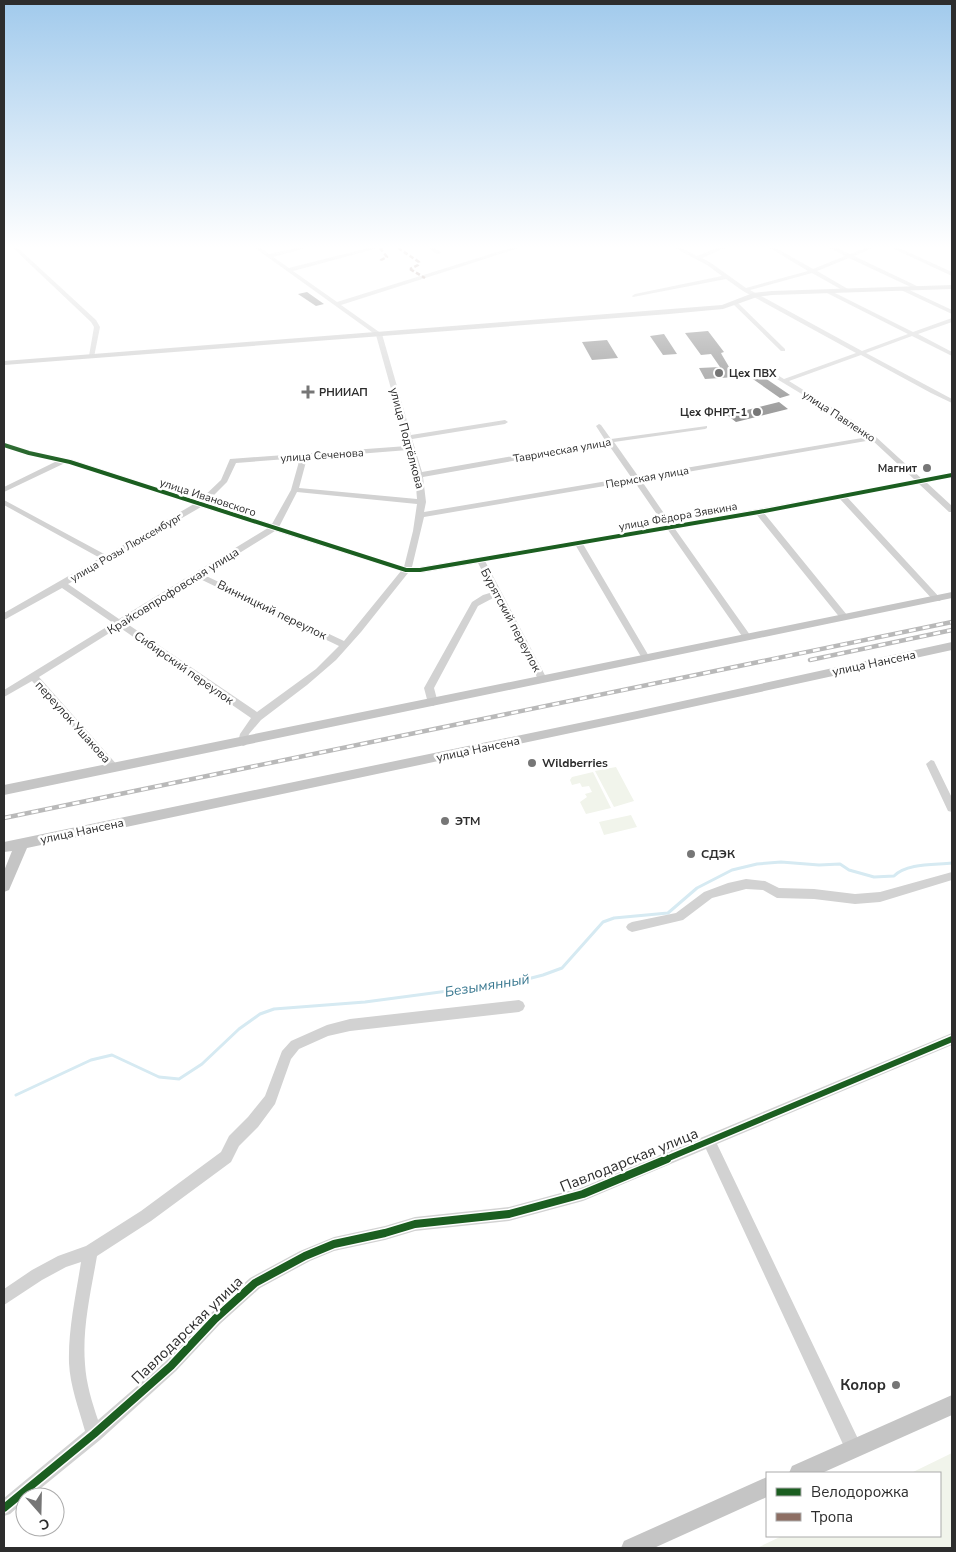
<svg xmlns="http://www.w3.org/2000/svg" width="956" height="1552" font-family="'Nunito Sans',sans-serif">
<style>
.green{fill:#f1f4eb}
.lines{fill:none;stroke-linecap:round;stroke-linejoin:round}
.stream{stroke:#d6eaf2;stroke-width:3}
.building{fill:#7e7e7e}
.minor{fill:#d2d2d2;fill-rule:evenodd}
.major{fill:#c5c5c5;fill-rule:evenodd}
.rail-casing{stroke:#b9b9b9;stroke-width:4.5}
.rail{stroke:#fff;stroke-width:2.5;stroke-dasharray:7;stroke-linecap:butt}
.quiet{stroke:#8d6e63;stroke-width:2.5;stroke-dasharray:4.5 2.5;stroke-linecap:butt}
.cycleway-far2-casing{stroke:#fff;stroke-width:6}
.cycleway-far1-casing{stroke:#fff;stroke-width:9}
.cycleway-casing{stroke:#fff;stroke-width:11}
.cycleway-far2{stroke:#1b5e20;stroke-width:4}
.cycleway-far1{stroke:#1b5e20;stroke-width:6}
.cycleway{stroke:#1b5e20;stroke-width:8}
.poi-dot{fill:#767676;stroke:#fff;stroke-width:2}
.labels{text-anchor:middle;stroke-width:5;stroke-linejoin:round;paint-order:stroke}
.far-poi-label{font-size:11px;font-weight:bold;fill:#2d2d2d;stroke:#fff;text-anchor:start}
.far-street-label{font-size:11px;fill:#2d2d2d;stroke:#fff}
.street-label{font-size:12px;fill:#2d2d2d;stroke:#fff}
.poi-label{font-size:12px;font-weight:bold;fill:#2d2d2d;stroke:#fff;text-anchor:start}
.water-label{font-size:14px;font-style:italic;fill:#397890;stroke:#fff}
.near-street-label{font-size:15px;fill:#2d2d2d;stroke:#fff}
.near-poi-label{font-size:15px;font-weight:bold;fill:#2d2d2d;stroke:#fff;text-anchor:end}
</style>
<rect width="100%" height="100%" fill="#fff"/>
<path class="green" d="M616,767L634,801L614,807L595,771Z
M593,772L611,808L586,814L580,802L587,797L585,794L592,792L589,786L582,787L580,783L572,785L570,780L572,777Z
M631,815L637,827L604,835L599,822Z
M952,1453V1548H757L782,1536H940V1473H911Z"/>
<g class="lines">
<path class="stream" d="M16,1095L91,1060L112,1055L159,1077L179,1079L202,1064L239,1029L260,1014L274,1009L365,1002L516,982L543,975L562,968L603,922L614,918L668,913L697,888L732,870L757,864L781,862L819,865L840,864L849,870L874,877L894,876C907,863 934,865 952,863"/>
</g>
<path class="building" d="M307,292L324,304L316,306L298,294Z
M708,331L724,352L721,353L722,355L735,377L705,379L699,368L720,367L711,354L701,355L685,333Z
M664,334L677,354L663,355L650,336Z
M607,340L618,358L592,360L582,342Z
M759,374L765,378L790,395L780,398L750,377Z
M779,402L788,409L736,422L727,415Z"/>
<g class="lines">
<path class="minor" d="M13,248H18L96,320L100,327L94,357L89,356L94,327L91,322Z
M255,248H261L269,254L296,248H306L273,257L289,268L368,248H378L293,271L337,302L510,248H519L341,305L382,334L411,435L505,420L508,422L505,424L412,439L422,472L605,440L596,426L599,424L601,425L611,439L707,426V428L705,429L614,442L638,476L868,437L848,422L762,370L767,369L784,379L856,353L743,291L726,279L633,297L632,296L635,294L722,276L707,265L675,248H682L697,256L717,248H725L702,258L711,263L746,288L808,271L770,248H776L813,269L845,256L830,248H837L850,254L865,248H873L854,256L919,287V289H915L849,258L817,271L848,289V291H844L812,273L750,290L862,351L908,334L825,292V290H829L913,332L952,318V322L918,334L952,352V356L912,336L866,353L952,399V403L931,393L861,355L789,381L852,420L876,437L922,479L952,473V477L926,482L952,506V512H949L919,484L847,497L941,599L940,601H934L840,499L764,513L847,615L848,617L847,619H841L757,515L675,529L750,635L751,637L750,639H744L668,530L583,544L650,658L646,661L643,660L576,546L485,561L547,679L542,682L539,681L495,597L478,606L434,688L438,703L433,706L428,703L424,688L472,602L483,595L493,592L478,563L420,573H408L361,632L336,660L307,685L261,720L249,734L246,745L243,746L238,742L240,734L251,718L119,627L39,677L119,767L118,770H110L32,681L4,697V690L113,623L62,588L4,620V613L100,558L4,505V500L106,555L194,504L65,463L4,492V487L57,461L4,447V443L31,451L73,460L199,501L221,480L230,459L407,446L376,335ZM872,440L915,480L672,525L641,480ZM608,444L631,477L424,512L426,502L423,477ZM408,450L415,475L417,499L299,488L307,458ZM300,458L291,490L272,524L206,503L227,482L236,463ZM634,481L665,526L420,567H412L424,517ZM297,492L417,504L413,531L404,567L279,527ZM201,507L268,528L119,619L68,584ZM275,531L401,571L344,641L204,575ZM198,578L339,646L316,669L257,712L126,623Z
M429,248H435L442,253L437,254Z
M892,248H899L952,272V276Z
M903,287L952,310V314L901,290V288Z
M733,302H737L785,349V351H781L733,304Z
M931,760L934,761L952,798V812L948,811L926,764Z
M952,872V880L880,902L855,904L814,899L777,898L763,890L746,889L712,898L683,920L632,932L628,930L626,927L628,924L632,922L676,913L704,892L728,883L746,879L765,881L779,888L814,889L855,894L880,892Z
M519,1000L523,1002L525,1006L523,1010L519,1012L350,1031L328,1036L299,1049L291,1059L275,1104L258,1127L239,1146L231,1162L151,1221L97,1256C91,1291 82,1328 85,1364C86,1383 92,1402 98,1420L166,1361L210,1314L250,1278L300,1251L334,1237L385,1226L415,1217L509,1207L583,1187L952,1033V1045L717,1144L860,1443L862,1449L860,1455L854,1457L848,1455L706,1149L583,1201L509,1221L415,1231L385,1240L334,1251L310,1261L260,1288L220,1324L176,1371L100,1440L30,1497H25V1501L10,1514L4,1516V1498L85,1431C79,1409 70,1386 69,1363C68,1329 76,1295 81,1262L66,1267L42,1280L4,1305V1289L32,1270L58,1256L86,1246L141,1211L221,1152L229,1136L248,1117L265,1096L282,1051L291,1041L327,1025L350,1019Z"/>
<path class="major" d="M952,285V289L772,295L757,297L723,309L669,314L4,365V361L722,305L753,293L772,291Z
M952,592V598L4,795V785Z
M952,642V650L637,719L27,848L9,890L4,892V871L12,851L4,852V842L637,711Z
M952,1395V1415L822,1473H789L792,1466Z
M767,1477V1497L654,1548H621L624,1541Z"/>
<defs>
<path id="rail" d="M810,660L952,630
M4,818L952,622"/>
</defs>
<use href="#rail" class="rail-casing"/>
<use href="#rail" class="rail"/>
<path class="quiet" d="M380,248L387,257L381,260V263
M398,248L419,262L418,265L410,269
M410,269L425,278"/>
<defs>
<path id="cycleway-far2" d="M4,445L29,453L70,462L406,570H420L759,512L952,475"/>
<path id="cycleway-far1" d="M664,1160L952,1039"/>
<path id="cycleway" d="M4,1508L94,1434L171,1366L215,1319L255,1283L305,1256L334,1244L385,1233L415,1224L509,1214L583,1194L667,1159"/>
</defs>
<use href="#cycleway-far2" class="cycleway-far2-casing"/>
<use href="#cycleway-far1" class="cycleway-far1-casing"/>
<use href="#cycleway" class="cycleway-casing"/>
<use href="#cycleway-far2" class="cycleway-far2"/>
<use href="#cycleway-far1" class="cycleway-far1"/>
<use href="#cycleway" class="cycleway"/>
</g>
<linearGradient id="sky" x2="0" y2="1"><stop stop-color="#a1caec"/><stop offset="0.53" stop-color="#fff"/><stop offset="1" stop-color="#fff" stop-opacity="0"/></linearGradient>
<rect width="956" height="466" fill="url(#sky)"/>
<g class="poi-dot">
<circle cx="719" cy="373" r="5"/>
<path d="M305.5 384.5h5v5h5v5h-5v5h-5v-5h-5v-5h5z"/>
<circle cx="757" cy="412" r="5"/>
<circle cx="927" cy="468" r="5"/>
<circle cx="532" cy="763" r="5"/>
<circle cx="445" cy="821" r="5"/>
<circle cx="691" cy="854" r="5"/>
<circle cx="896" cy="1385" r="5"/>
</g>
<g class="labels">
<g class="far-poi-label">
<text x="729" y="377">Цех ПВХ</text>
<text x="319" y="396">РНИИАП</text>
<text x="747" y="416" text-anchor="end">Цех ФНРТ-1</text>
<text x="917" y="472" text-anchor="end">Магнит</text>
</g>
<g class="far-street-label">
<text transform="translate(839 416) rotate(33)" y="4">улица Павленко</text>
<text transform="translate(562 450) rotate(-10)" y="4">Таврическая улица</text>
<text transform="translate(322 455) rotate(-4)" y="4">улица Сеченова</text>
<text transform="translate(647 477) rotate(-10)" y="4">Пермская улица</text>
<text transform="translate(208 497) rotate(18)" y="4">улица Ивановского</text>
<text transform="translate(678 516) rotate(-10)" y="4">улица Фёдора Зявкина</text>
<text transform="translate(126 547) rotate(-30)" y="4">улица Розы Люксембург</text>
</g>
<g class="street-label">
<text transform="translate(407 438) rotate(75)" y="4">улица Подтёлкова</text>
<text transform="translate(173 591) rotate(-32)" y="4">Крайсовпрофовская улица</text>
<text transform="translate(272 610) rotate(26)" y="4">Винницкий переулок</text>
<text transform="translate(511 620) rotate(62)" y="4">Бурятский переулок</text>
<text transform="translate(874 663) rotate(-12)" y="4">улица Нансена</text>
<text transform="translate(184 668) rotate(35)" y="4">Сибирский переулок</text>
<text transform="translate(73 722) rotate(48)" y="4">переулок Ушакова</text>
<text transform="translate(478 749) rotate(-12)" y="4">улица Нансена</text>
<text transform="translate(82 831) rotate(-12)" y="4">улица Нансена</text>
</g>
<g class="poi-label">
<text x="542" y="767">Wildberries</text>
<text x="455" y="825">ЭТМ</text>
<text x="701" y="858">СДЭК</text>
</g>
<g class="water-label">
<text transform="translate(487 985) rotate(-9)" y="5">Безымянный</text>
</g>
<g class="near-street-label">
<text transform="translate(629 1160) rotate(-22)" y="5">Павлодарская улица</text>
<text transform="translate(187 1330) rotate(-44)" y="5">Павлодарская улица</text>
</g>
<g class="near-poi-label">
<text x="886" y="1390">Колор</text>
</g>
</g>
<rect width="956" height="1552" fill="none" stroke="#2d2d2d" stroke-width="10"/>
<rect x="766" y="1472" width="175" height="65" fill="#ffffff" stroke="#ababab"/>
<rect x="776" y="1488" width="25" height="8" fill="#1b5e20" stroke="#ababab"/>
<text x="811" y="1497" font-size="15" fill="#2d2d2d">Велодорожка</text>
<rect x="776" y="1513" width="25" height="8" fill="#8d6e63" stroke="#ababab"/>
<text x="811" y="1522" font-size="15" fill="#2d2d2d">Тропа</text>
<g transform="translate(40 1512) rotate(160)"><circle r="24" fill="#ffffff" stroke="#ababab"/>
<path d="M0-4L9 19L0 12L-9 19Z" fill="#767676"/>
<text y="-8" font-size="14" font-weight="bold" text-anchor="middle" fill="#2d2d2d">С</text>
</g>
</svg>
